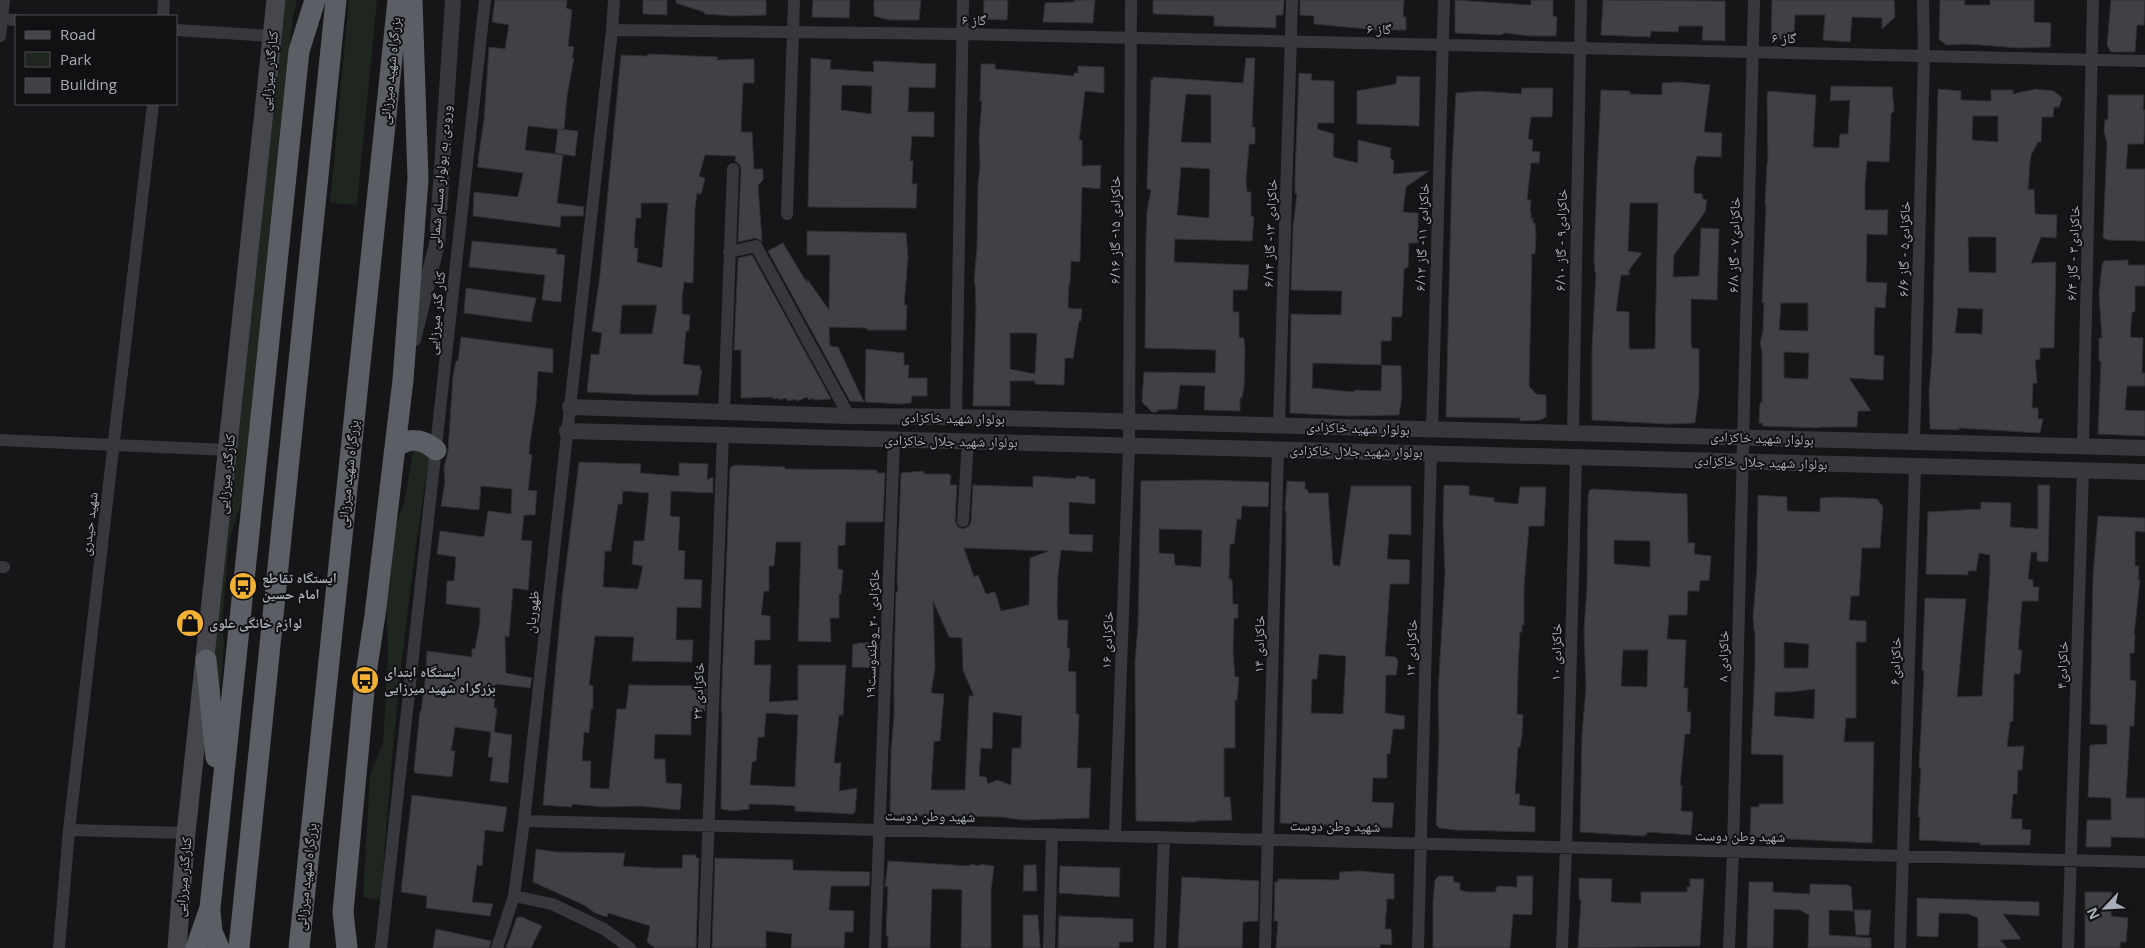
<svg xmlns="http://www.w3.org/2000/svg" width="2145" height="948" font-family="'Open Sans','Noto Naskh Arabic',sans-serif">
<style>
.green{fill:#1e261f}
.building{fill:#404145;stroke:#303034;fill-rule:evenodd}
.lines{fill:none;stroke-linecap:round;stroke-linejoin:round}
.minor{stroke:#37383d;stroke-width:12}
.tertiary{stroke:#37383d;stroke-width:16}
.secondary{stroke:#45474d;stroke-width:19}
.trunk{stroke:#5b5e65;stroke-width:21}
.labels{text-anchor:middle;stroke-width:4;stroke-linejoin:round;paint-order:stroke}
.street-label{font-size:14px;fill:#a8adb8;stroke:#111113}
.poi-label{font-size:14px;font-weight:bold;fill:#a8adb8;stroke:#111113;text-anchor:start}
</style>
<rect width="100%" height="100%" fill="#161618"/>
<path class="green" d="M283,0H297L293,17L282,110L242,500L229,541L222,624L224,645L220,696L213,657Z
M349,0H377L357,205L330,203Z
M422,447L429,457C406,603 391,752 381,900L363,897L370,775L383,743L388,654L386,602L392,535L404,503L413,452Z"/>
<path class="building" d="M495,0H567L566,8L572,10L568,46L574,47L572,58H574L567,96L564,130L528,126L525,150L563,155L557,203L584,207L583,216H561L560,227L473,216L474,192L518,197L523,173L477,167L479,161L478,160L484,120L489,47L505,49L509,25L492,22Z
M643,0H667V15L643,14Z
M676,0H766V15L734,16L705,14L704,12L676,3Z
M813,0H850L849,18L812,17Z
M874,0H921L919,20H890L874,16Z
M984,0H1008L1007,20L983,19Z
M1074,0H1095L1093,23L1043,22L1045,3L1074,2Z
M1153,0H1284L1283,15H1276V28L1214,26V16L1155,14L1153,13Z
M1300,0H1404L1403,17H1406V30H1378L1314,24V16L1300,15Z
M1455,0L1531,5V0H1553V16L1557,17L1556,36H1530L1505,33L1500,35L1455,33Z
M1603,0L1725,1V41L1702,40L1703,26H1679L1678,32L1651,31L1650,37L1601,35Z
M1772,0H1894L1895,17L1882,29V18L1852,17L1850,42L1823,40L1825,15H1795L1794,39H1771Z
M1940,0H1965L1964,5H1990V0H2034V22L2051,23L2050,47L2019,48L1967,44L1946,45L1939,39Z
M2111,0H2145L2144,25H2137L2135,52H2111L2107,45Z
M648,54L718,57L717,60L754,59V83H743L741,132H752L754,169H763V180L758,185L762,241L755,238L738,242L741,169L740,165L735,161L736,156L705,155L699,176L705,178L701,194L697,193L695,208L693,283L684,282L682,298V314L690,315L689,331H686L683,364L700,366V370H702L698,395H649L587,392L591,354L599,355L602,333L592,331L600,275L621,55L647,56ZM641,203H668L662,268L637,262L638,248H634L635,230L636,218H641ZM622,305H657L652,334H620Z
M811,58L831,60L830,69L874,72L873,62L876,61L936,64L935,88L909,87L908,112H934V137L912,136L910,161H913L912,184H917L916,208L808,207ZM842,85L872,86L871,114L841,110Z
M1246,58H1255L1252,127H1255V144H1249L1246,181L1247,192H1251V216L1254,217L1252,241L1175,239L1174,262L1249,265L1247,290H1233V312H1239V337L1244,338L1245,350L1244,386L1242,398H1240V411L1204,410L1205,386L1180,385L1177,409L1157,410V412H1152L1142,402L1144,372L1215,373L1216,350L1145,348L1146,238L1147,211L1151,190L1147,189V182L1151,79L1153,80V77L1243,83ZM1186,94L1211,95V143L1181,142ZM1181,167L1210,169L1209,218L1177,215Z
M981,64H995V69L1074,76V73H1078V66L1104,67V93L1085,91L1079,140H1082V166L1101,165L1100,189L1082,187L1080,262L1071,261L1070,284H1069L1068,308L1082,309L1081,321H1079L1073,358H1065L1064,385L1035,384V381H1010V406H973L976,307L975,283H974L977,248L978,185L980,167L979,137L982,101H980ZM1010,333H1037L1035,374L1010,369Z
M1299,73L1312,74L1311,80L1334,81V123H1318L1317,129L1334,134L1333,157L1358,163V140L1391,148L1390,158L1394,161L1393,174L1429,171L1406,187L1403,212L1418,213V243H1409L1408,267L1404,269L1402,315L1401,317H1392L1391,341H1381V365L1313,363L1312,388L1354,392V390L1381,391L1382,365L1401,366L1402,396L1399,415L1349,416L1290,413L1291,314L1341,315L1342,291L1291,290L1293,227L1297,194H1295V177Z
M1397,76L1420,77L1419,126L1357,124V91L1396,84Z
M1680,82L1710,85L1704,132L1722,133L1721,157L1697,156L1694,167V193L1702,194L1703,199L1707,200L1705,212L1674,255L1673,277L1699,276L1701,228L1719,229L1717,300L1691,299V342L1692,348L1699,349V392L1695,423L1667,424L1592,420V348L1596,273H1595L1594,259L1597,176L1601,90L1630,91V94L1662,95V83ZM1630,203H1658L1655,349H1629V312L1616,311L1621,275H1629V270L1642,253L1628,251Z
M1831,86L1892,87L1894,111L1891,114L1889,162L1867,161L1865,183V210H1888L1887,235L1867,234L1866,282L1887,283L1885,308L1875,307L1874,331V355L1884,356L1883,380L1849,378L1871,411H1858L1857,427H1820V428L1762,426L1763,423H1759L1760,403L1762,402V351L1760,343L1763,331L1764,302L1762,303L1766,206L1765,204L1767,163H1768L1767,97L1768,91L1816,95L1813,147L1839,148L1840,134H1848L1850,100L1830,101ZM1781,303H1808V331L1779,330ZM1784,352L1809,353L1808,379L1784,378Z
M1522,88H1553L1552,117H1531L1528,139L1533,140L1532,151L1540,152L1539,163H1531L1527,200H1531L1530,211H1531V218H1533V223H1535L1536,237L1535,254H1532L1529,386L1536,394L1546,395V417L1540,420L1520,421V418L1446,417L1452,165L1456,93L1480,91L1521,94Z
M1938,89L1961,91V100L1991,101V90H2013V94L2035,89L2044,90L2054,91L2062,98L2059,107H2054L2053,117H2042L2041,142H2038L2031,155L2030,163L2028,190L2034,189L2035,214L2057,215L2056,238L2041,237L2031,263L2056,262L2054,348H2040V359L2035,360L2037,383H2033L2032,408H2038V419H2043L2040,433L1959,428V430L1930,429L1929,392L1932,356ZM1973,116H1998V142L1972,140ZM1968,237H1996V273L1969,272ZM1958,308L1983,309L1982,334L1955,333Z
M2108,95H2144L2143,110H2145L2144,141L2143,144H2128L2126,169H2145V241L2108,240L2103,238L2107,143L2104,131L2105,120L2108,119Z
M558,129L578,131L575,156L555,153Z
M807,231L906,233L908,257L904,305H907L906,330H867V328L829,327L830,346L838,347L864,402L850,401L768,251L783,243L807,283V279L829,310L830,255H807Z
M472,241L557,249L556,254L565,255L561,302L542,300L545,275L469,267Z
M752,255L831,399L814,400L813,398L809,400L807,397L797,401L796,399L788,401L786,398L779,400V398L773,399V397L741,398V350H734L738,258Z
M2128,260V265H2145V286H2135V311L2132,313L2130,337L2143,338L2142,373H2145V386H2127L2125,410L2145,411V436L2098,434L2101,361H2099V338H2102L2099,294L2102,265L2104,261Z
M466,288L536,298L531,322L464,313Z
M461,337L553,349V373L538,371L536,404L530,442L529,454L532,455L528,490L537,491L535,515H524L521,540L532,541L528,590L513,588L509,637L505,636L506,673L532,678L530,688L496,684L494,708H497L494,732L512,735L508,783L490,781L493,757H488L491,732L455,727L451,751H455L452,777L415,773L414,770L420,711H421L426,674L427,651L472,657V649H475L480,621V608L446,604L447,581H454L456,557L437,554L440,531L484,537L488,511L511,514L512,489L481,486L479,510L441,506L445,482L444,468L448,451L453,376L456,361H458Z
M866,349L904,353V365H909L908,378H927V396H912L911,403L900,404L865,402Z
M579,462L641,464L640,473L679,476V463L708,464L707,480L713,477V493L671,491L670,516L680,517L678,550L685,551L684,579L702,580L701,608L677,607L676,640H693L692,662L632,661L634,637L595,636L589,685L593,686V709H591L589,733L584,732L582,761H591L590,788L609,789L617,709H626L629,685L706,686L705,711H691V735L655,734L654,759H665L666,783L682,784L680,810L640,806L603,807L572,804V807L543,805L562,598ZM623,491L649,493L644,541H634L632,564L643,566L638,589L603,587L605,551H611L618,504H622Z
M735,465L785,467V469L877,470V473H885L883,522H846L845,545L838,546V569L843,570L841,594H839V618H830L831,642L798,641L801,542H776L774,566H769V591H764L761,615L770,616V640H755L754,665H771L769,702L798,700V665H846L843,715H839L834,763H841L839,791L857,788L855,812L853,814L795,811V806L782,805L749,804V809L733,811L721,809L722,711H721L730,468ZM766,713L798,715L795,787L750,785L752,762L756,761L758,737H764Z
M923,471L925,474H949L951,476L950,485H957L955,521L958,527L963,529L969,526L971,522L973,485L1033,487V477L1036,476L1076,479V476L1089,477V479H1095V504L1069,502V534L1093,535L1092,552L1061,550L1058,575L1057,606L1058,620H1068L1067,648H1070L1068,671L1076,672V714H1079L1077,768H1091L1089,818L1023,820L1001,817L890,815L891,752L894,716V668L896,592L898,591L897,580L901,473ZM964,548L1049,551L1030,558L1029,605L1001,611L995,592L986,594L978,575L974,577ZM933,601L949,637L962,638L963,670L974,696H969L965,790H931L934,741H940L944,694L931,693L935,668ZM993,712L1022,716L1021,748H1012L1011,785L997,780L988,784L986,777L979,776L981,748L992,749Z
M1206,480L1269,482L1268,507L1242,506L1241,519H1237L1234,544H1230L1229,579H1232L1233,604H1238V618H1234L1233,652L1235,677H1239L1237,700H1235V748H1224V797H1230L1232,820L1196,821V822L1136,821L1135,662L1138,626L1141,481ZM1159,529L1202,530L1201,567L1175,565L1174,554L1159,553Z
M1287,481L1305,482V489L1308,490V493H1328L1333,565L1340,566L1351,486H1411V535L1389,534L1387,559L1410,560L1409,584H1390L1385,656L1396,657L1398,662L1396,675H1386L1385,713L1405,716L1404,729H1393L1390,754L1387,753V778H1373L1372,802L1394,803L1392,828L1280,823L1286,556V511L1285,510ZM1319,654L1346,656L1343,714L1311,713L1312,679H1317Z
M1444,485L1469,486V495L1494,498V502L1518,504L1520,487H1546L1544,526H1529L1524,587V625H1522V632H1520L1518,668L1517,714L1523,715L1522,736L1520,747H1518L1515,794H1520L1519,805L1535,807V832L1455,830L1439,828L1436,824L1439,738L1438,694L1445,573L1443,523Z
M2038,485H2050L2048,562L2037,561V552H2031L2028,579L2033,580V587H2039L2038,601H2022L2018,650H2022L2020,674H2014L2013,721L2010,722L2007,747L2024,746L2022,770H2018L2017,794H2013L2011,819H2022V829L2031,830L2030,845H1980L1981,843L1919,840L1920,817H1918L1921,768H1919L1924,671L1922,670L1925,598L1966,599L1957,697L1982,696L1990,572V555L1979,553L1976,571H1968V575L1926,574L1928,512L1981,509V502L2011,503L2010,527L2038,529Z
M1592,489L1687,494L1688,543H1695L1694,554L1711,556L1709,580L1700,581L1699,591H1688L1687,615H1669L1667,639L1686,640L1684,688H1688L1687,712H1691L1690,734H1685L1680,786L1682,785L1681,811L1693,812L1691,835L1647,832V834L1643,836L1580,832L1582,735L1586,687L1584,630L1587,588L1588,498L1589,491ZM1614,540L1650,541V567L1614,564ZM1623,650H1648L1647,687L1621,686Z
M1758,495L1787,497V511L1820,512V498L1836,497L1877,499L1883,507L1880,548H1862L1859,596H1851L1849,620L1866,621V642H1856V718H1846L1844,742H1874L1872,843L1750,837L1751,807H1759V804H1783V755L1751,754L1755,666V631L1754,630L1753,617L1757,568ZM1784,642L1809,644L1808,668H1784ZM1815,689L1814,719L1774,716L1775,692H1790Z
M2098,516L2145,518V532L2135,531V566H2139L2138,580H2140L2134,635H2135L2134,653H2130V680L2136,681L2134,726H2130L2126,798H2145V838L2111,837V847H2086L2087,820H2111V798L2088,797L2090,745L2107,744V725L2090,724L2093,576Z
M858,643H878L877,668L852,667L853,644H858Z
M412,795L507,807L503,832L485,830L482,866L477,865L472,902L493,904L490,916L426,908L427,896L401,892Z
M536,849L556,852L625,853L623,866L654,868H682L683,855H696V858H699L696,948H655L647,942L650,926L608,913L607,917L595,913L584,905L533,882Z
M715,858L793,860V870L870,872L869,886H831L829,910L854,911L853,932H845L844,948H791L792,934L766,931V948H712Z
M888,861L970,866V864L980,866V864L994,866L991,891V948H961L962,890L949,889H932L930,948H888V936H886L888,886L885,887Z
M1024,865H1036L1037,891H1023Z
M1060,866L1120,868L1119,897L1059,893Z
M1360,871L1394,874V899H1387L1385,929H1391L1392,945L1380,944V948H1276L1278,921H1274L1275,882H1278V879L1339,880L1340,872Z
M1439,876H1453L1454,882L1460,883V890L1468,892H1496V888L1499,886L1517,887V876H1533L1532,915L1513,914L1510,948H1433V901L1435,880Z
M1182,877L1259,881L1258,921L1243,922L1242,948H1178Z
M1579,878L1612,879L1611,902L1629,903H1641V892H1687V887H1690V879H1704L1700,946L1578,948L1581,900L1579,899Z
M1749,882H1773V892L1810,894V884L1848,885L1851,887L1853,911L1829,910V935L1871,938V948H1808L1809,915L1800,910L1774,909L1773,948H1747Z
M2085,892H2112L2111,916L2128,918L2126,942H2120V948H2085Z
M1917,898L2039,902V916L2003,914L2021,939L2000,940L2007,948H1978V918L1969,914L1939,913L1938,937L1917,936Z
M1854,910H1871L1869,935H1856Z
M1023,915H1038L1040,948H1023Z
M1059,916L1133,919V942H1119V948H1058Z
M517,917H522L542,926L531,948H506Z
M436,929L491,941L489,948H433Z"/>
<g class="lines">
<path class="minor" d="M163,16L164,0
M0,19L16,20
M176,30L272,36
M612,30L962,34L2145,61
M0,36L4,0
M787,214L794,0
M729,252L756,246L849,416
M724,411L733,169
M956,417L963,0
M1279,426L1292,0
M1432,430L1444,0
M1573,433L1581,0
M0,440L228,450
M1914,442L1924,56L1923,0
M2083,447L2093,0
M963,521L968,441
M0,567H4
M524,821L2145,862
M69,830L186,833
M1115,836L1129,445L1131,0
M514,896L552,904L604,929L630,948
M59,948L69,830L153,104
M381,948L485,0
M497,948L514,896L524,821L612,30L614,0
M704,948L723,435
M875,948L894,439
M1049,948L1052,834
M1160,948L1164,837
M1265,948L1278,449
M1418,948L1431,453
M1562,948L1566,847L1576,457
M1729,948L1733,851L1754,0
M1900,948L1915,467
M2068,948L2083,471"/>
<path class="tertiary" d="M413,339L437,244L453,0
M570,407L849,416L956,417L2145,448
M567,431L2145,472"/>
<path class="secondary" d="M177,948L186,833L276,0"/>
<path class="trunk" d="M395,447C410,437 422,438 436,450
M206,660L216,757
M210,911L212,932L219,948
M196,948L210,908L299,51L315,0
M239,948L336,0
M299,948L398,0
M347,948L343,912L365,680L375,615L403,380L418,179L412,0"/>
</g>
<defs>
<symbol id="bus-disc" viewBox="-11 -11 22 22"><circle r="9.5" fill="#f2b134" stroke="#111113"/><path d="M-5-6H5V4H4V6H2V4H-2V6H-4V4H-5ZM-3.5-4V0h7V-4ZM-3.5 1.2v1.5H-2V1.2ZM2 1.2v1.5H3.5V1.2Z" fill="#111"/></symbol>
<symbol id="shop-disc" viewBox="-11 -11 22 22"><circle r="9.5" fill="#f2b134" stroke="#111113"/><path d="M-5-2.5h2.3a2.7 3.5 0 0 1 5.4 0H5L5.5 6h-11ZM-1.5-2.5h3a1.5 2.3 0 0 0-3 0Z" fill="#111"/></symbol>
</defs>
<g fill-rule="evenodd">
<use href="#bus-disc" x="227" y="570" width="32" height="32"/>
<use href="#shop-disc" x="174" y="607" width="32" height="32"/>
<use href="#bus-disc" x="349" y="664" width="32" height="32"/>
</g>
<g class="labels">
<g class="street-label">
<text transform="translate(974 20) rotate(1)" y="5">گاز ۶</text>
<text transform="translate(1379 29) rotate(1)" y="5">گاز ۶</text>
<text transform="translate(1784 38) rotate(1)" y="5">گاز ۶</text>
<text transform="translate(269 71) rotate(-84)" y="5">کنارگذر میرزایی</text>
<text transform="translate(390 71) rotate(-84)" y="5">بزرگراه شهید میرزائی</text>
<text transform="translate(440 177) rotate(-85)" y="5">ورودی به بولوار مسلم شمالی</text>
<text transform="translate(1115 230) rotate(-90)" y="5">خاکزادی ۱۵- گاز ۶/۱۶</text>
<text transform="translate(1270 233) rotate(-88)" y="5">خاکزادی ۱۳- گاز ۶/۱۴</text>
<text transform="translate(1422 237) rotate(-88)" y="5">خاکزادی ۱۱- گاز ۶/۱۲</text>
<text transform="translate(1561 240) rotate(-89)" y="5">خاکزادی۹ - گاز ۶/۱۰</text>
<text transform="translate(1734 245) rotate(-89)" y="5">خاکزادی۷ - گاز ۶/۸</text>
<text transform="translate(1904 249) rotate(-89)" y="5">خاکزادی۵ - گاز ۶/۶</text>
<text transform="translate(2073 253) rotate(-88)" y="5">خاکزادی۳ - گاز ۶/۴</text>
<text transform="translate(436 313) rotate(-84)" y="5">کنار گذر میرزایی</text>
<text transform="translate(953 418) rotate(1)" y="5">بولوار شهید خاکزادی</text>
<text transform="translate(1358 428) rotate(2)" y="5">بولوار شهید خاکزادی</text>
<text transform="translate(1762 438) rotate(2)" y="5">بولوار شهید خاکزادی</text>
<text transform="translate(951 441) rotate(1)" y="5">بولوار شهید جلال خاکزادی</text>
<text transform="translate(1356 451) rotate(1)" y="5">بولوار شهید جلال خاکزادی</text>
<text transform="translate(1761 462) rotate(2)" y="5">بولوار شهید جلال خاکزادی</text>
<text transform="translate(226 474) rotate(-84)" y="5">کنارگذر میرزایی</text>
<text transform="translate(348 474) rotate(-84)" y="5">بزرگراه شهید میرزائی</text>
<text transform="translate(89 524) rotate(-83)" y="5">شهید حیدری</text>
<text transform="translate(532 612) rotate(-84)" y="5">ظهوریان</text>
<text transform="translate(872 634) rotate(-88)" y="5">خاکزادی ۲۰_وطندوست۱۹</text>
<text transform="translate(1107 640) rotate(-88)" y="5">خاکزادی ۱۶</text>
<text transform="translate(1259 644) rotate(-89)" y="5">خاکزادی ۱۴</text>
<text transform="translate(1411 648) rotate(-88)" y="5">خاکزادی ۱۲</text>
<text transform="translate(1556 652) rotate(-89)" y="5">خاکزادی ۱۰</text>
<text transform="translate(1723 656) rotate(-89)" y="5">خاکزادی ۸</text>
<text transform="translate(1895 661) rotate(-88)" y="5">خاکزادی۶</text>
<text transform="translate(2062 665) rotate(-88)" y="5">خاکزادی۴</text>
<text transform="translate(698 691) rotate(-88)" y="5">خاکزادی ۲۲</text>
<text transform="translate(930 816) rotate(1)" y="5">شهید وطن دوست</text>
<text transform="translate(1335 826) rotate(1)" y="5">شهید وطن دوست</text>
<text transform="translate(1740 836) rotate(1)" y="5">شهید وطن دوست</text>
<text transform="translate(183 877) rotate(-85)" y="5">کنارگذر میرزایی</text>
<text transform="translate(306 877) rotate(-84)" y="5">بزرگراه شهید میرزائی</text>
</g>
<g class="poi-label">
<text x="262" y="583">ایستگاه تقاطع<tspan x="262" dy="16">امام حسین</tspan></text>
<text x="209" y="628">لوازم خانگی علوی</text>
<text x="384" y="677">ایستگاه ابتدای<tspan x="384" dy="16">بزرگراه شهید میرزایی</tspan></text>
</g>
</g>
<rect x="15" y="15" width="162" height="90" fill="#111113" stroke="#4d4f55"/>
<rect x="25" y="31" width="25" height="8" fill="#45474d" stroke="#4d4f55"/>
<text x="60" y="40" font-size="15" fill="#a8adb8">Road</text>
<rect x="25" y="52" width="25" height="15" fill="#1e261f" stroke="#4d4f55"/>
<text x="60" y="65" font-size="15" fill="#a8adb8">Park</text>
<rect x="25" y="78" width="25" height="15" fill="#404145" stroke="#4d4f55"/>
<text x="60" y="90" font-size="15" fill="#a8adb8">Building</text>
<g transform="translate(2105 908) rotate(245)" stroke="#111113" stroke-width="4" paint-order="stroke">
<path d="M0-4L9 19L0 12L-9 19Z" fill="#a8adb8"/>
<text y="-8" font-size="14" font-weight="bold" text-anchor="middle" fill="#a8adb8">N</text>
</g>
</svg>
